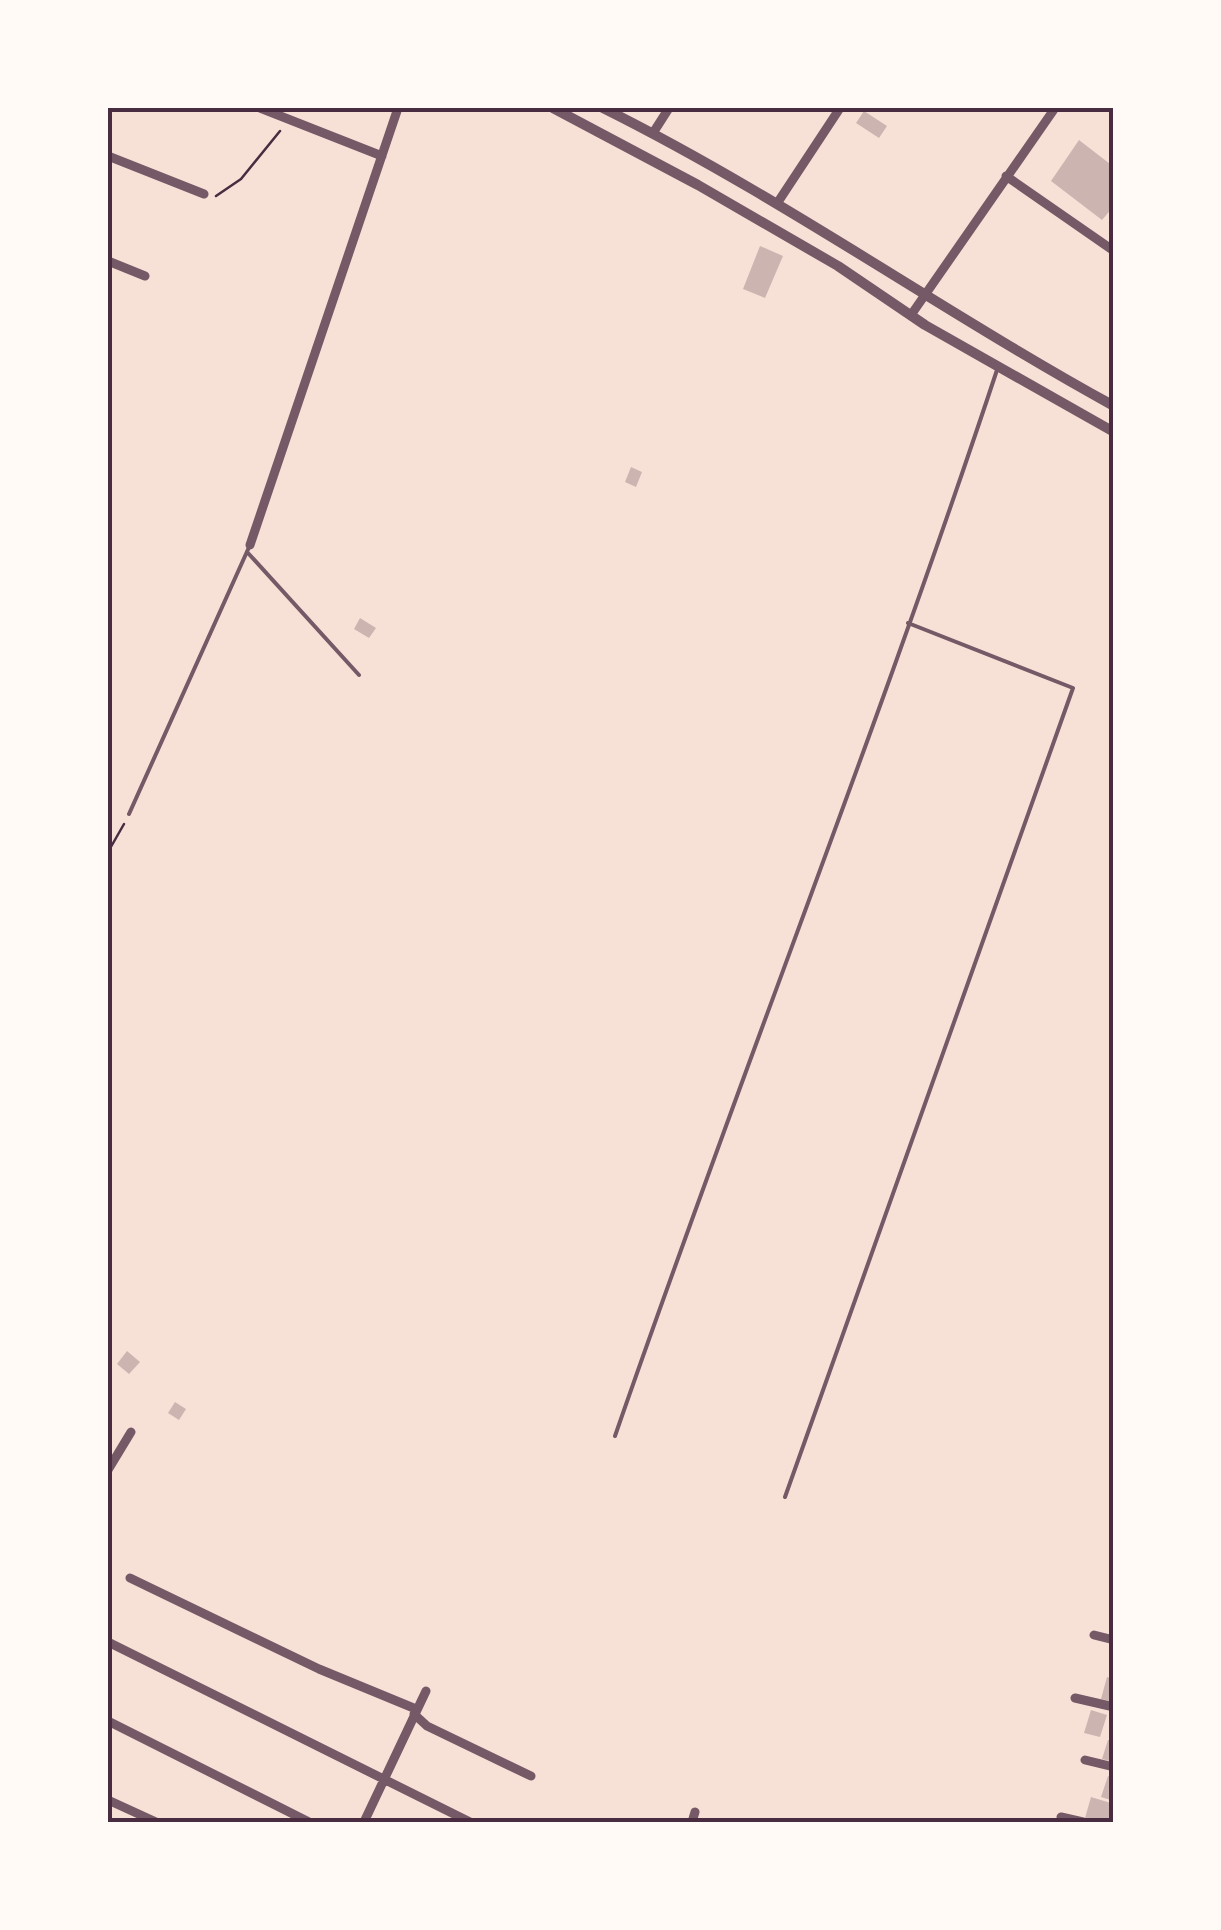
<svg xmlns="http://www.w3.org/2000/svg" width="1221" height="1930" font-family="'Golos Text',sans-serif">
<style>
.building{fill:#ccb4b1}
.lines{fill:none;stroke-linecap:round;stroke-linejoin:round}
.path{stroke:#4a2c40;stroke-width:2.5}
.service{stroke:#755966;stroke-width:4}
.minor{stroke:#755966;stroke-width:9}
.tertiary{stroke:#755966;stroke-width:10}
.neatline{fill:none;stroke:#4a2c40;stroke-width:4}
</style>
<rect width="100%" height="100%" fill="#f7e1d7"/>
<path class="building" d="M864,111L887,126L879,138L856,123Z
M1079,140L1114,167V206L1102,220L1051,181Z
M760,246L783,256L765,298L743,289Z
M631,467L642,472L636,487L625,482Z
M360,618L376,628L369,638L354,629Z
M127,1351L140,1362L129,1374L117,1364Z
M175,1402L186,1409L179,1420L168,1413Z
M1107,1677L1114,1679V1702L1101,1699Z
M1091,1710L1107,1715L1100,1737L1084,1733Z
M1108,1740L1114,1741V1762L1102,1759Z
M1108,1776L1114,1778V1801L1101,1797Z
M1091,1797L1114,1804L1108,1822L1085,1818Z"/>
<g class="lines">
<path class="path" d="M216,196L241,179L280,131
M108,852L124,824"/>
<path class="service" d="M248,553L359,675
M129,814L250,545
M615,1436C739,1078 879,726 998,367
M785,1497L1073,688L908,623"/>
<path class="minor" d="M260,108L382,156
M653,133L669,108
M108,156L204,194
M1006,176L1114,251
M778,202L840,108
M108,261L145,276
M911,315L1055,108
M250,545L398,108
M108,1470L131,1432
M130,1578L319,1669L416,1709
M1094,1635L1114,1640
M108,1642L470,1822
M1075,1698L1114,1707
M414,1714L427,1726L531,1776
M108,1721L309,1822
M1085,1760L1114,1767
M108,1800L156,1822
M1061,1817L1083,1822
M364,1822L426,1691
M692,1822L695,1812"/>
<path class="tertiary" d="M553,108L698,185L838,266L925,325L1114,432
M603,108C780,196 941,311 1114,406"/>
</g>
<rect width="1221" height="1930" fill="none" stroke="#fffaf5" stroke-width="220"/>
<rect x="110" y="110" width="1001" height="1710" class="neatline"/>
</svg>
